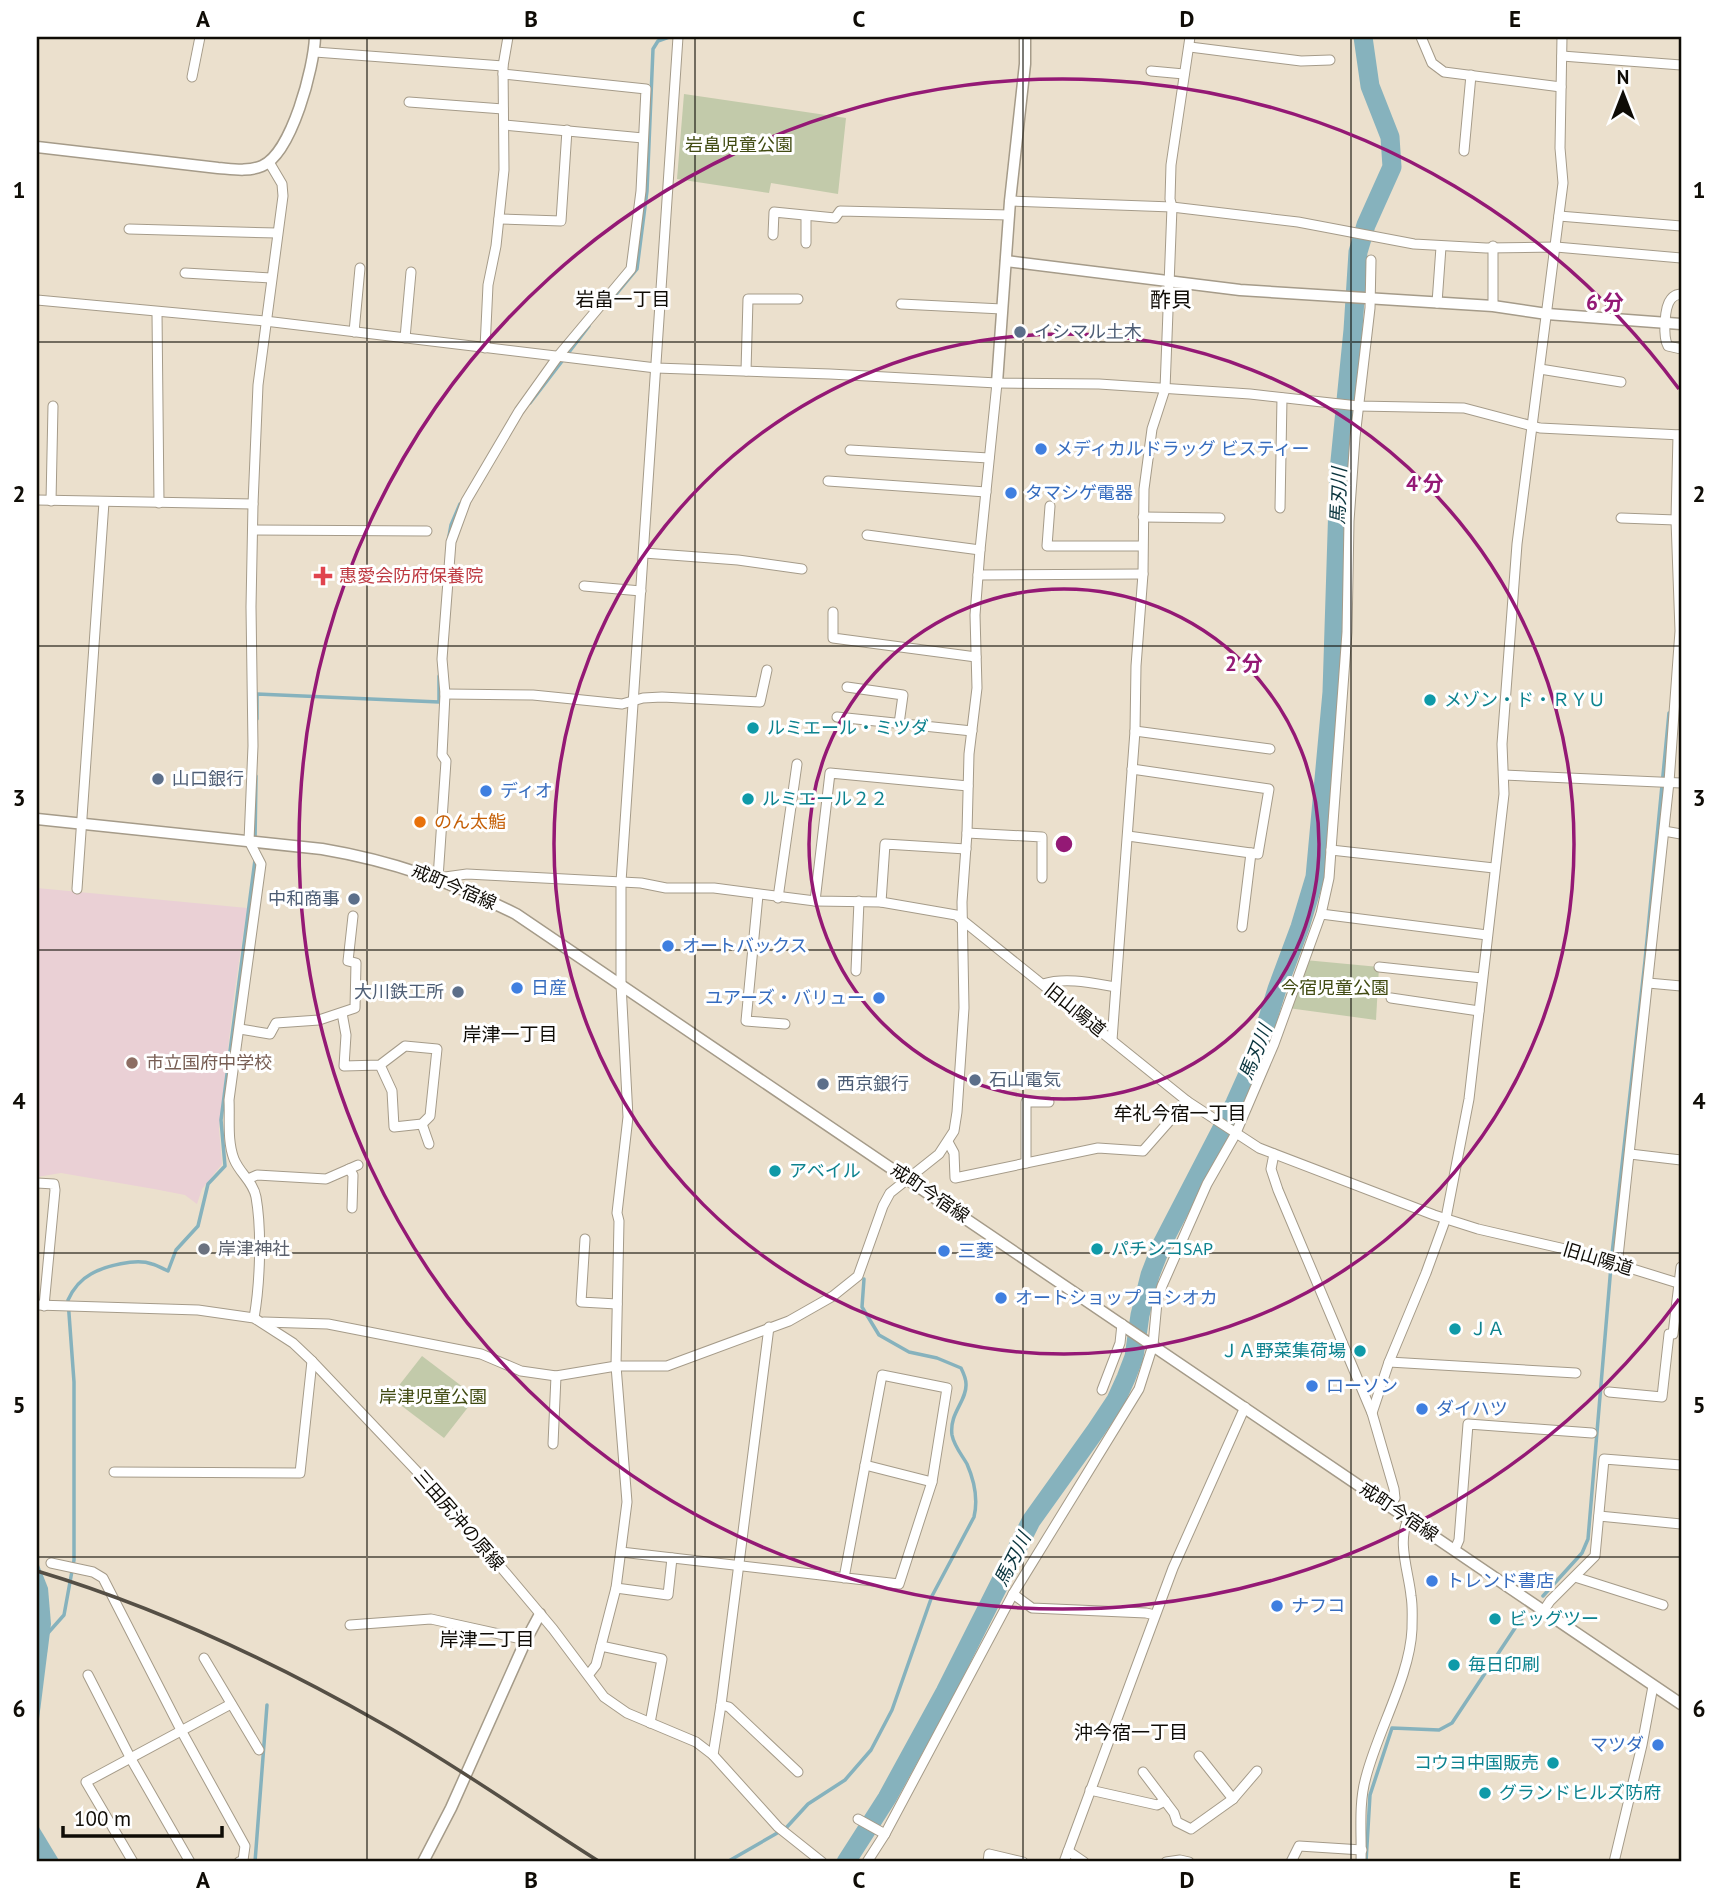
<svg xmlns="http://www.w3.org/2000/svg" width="1718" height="1899" font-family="'PT Sans','Noto Sans JP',sans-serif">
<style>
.education{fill:#ead0d5}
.green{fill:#c2caaa}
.water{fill:#86b2bd}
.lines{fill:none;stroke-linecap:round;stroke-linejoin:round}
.stream{stroke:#86b2bd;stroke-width:3.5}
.river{stroke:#86b2bd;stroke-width:19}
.minor-casing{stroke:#a59b89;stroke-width:11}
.tertiary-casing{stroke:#a59b89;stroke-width:13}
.minor{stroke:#fff;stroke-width:9}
.tertiary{stroke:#fff;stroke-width:10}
.rail{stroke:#554f45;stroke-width:3.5}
.grid{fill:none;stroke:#0f0c06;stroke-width:2;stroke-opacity:0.55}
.ring{fill:none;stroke:#941975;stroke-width:3.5}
.service-dot{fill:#5c6f8a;stroke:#fff;stroke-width:2.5}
.shop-dot{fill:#3f7fe0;stroke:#fff;stroke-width:2.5}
.health-dot{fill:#e0444e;stroke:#fff;stroke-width:2.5}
.culture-dot{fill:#0f9aa8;stroke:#fff;stroke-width:2.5}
.food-dot{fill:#e8710a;stroke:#fff;stroke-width:2.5}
.education-dot{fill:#8d6e63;stroke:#fff;stroke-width:2.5}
.worship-dot{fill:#6b7280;stroke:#fff;stroke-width:2.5}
.labels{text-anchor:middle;stroke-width:6;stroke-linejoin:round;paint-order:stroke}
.park-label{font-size:18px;fill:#414b12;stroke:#fff}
.service-label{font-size:18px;fill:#4e5e75;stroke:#fff;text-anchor:start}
.shop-label{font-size:18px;fill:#366cbe;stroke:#fff;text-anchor:start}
.health-label{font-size:18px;fill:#be3a42;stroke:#fff;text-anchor:start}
.culture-label{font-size:18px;fill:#0d838f;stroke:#fff;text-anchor:start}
.food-label{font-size:18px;fill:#c56008;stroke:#fff;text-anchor:start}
.street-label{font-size:18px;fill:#0f0c06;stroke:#fff}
.education-label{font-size:18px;fill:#785e54;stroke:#fff;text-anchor:start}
.worship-label{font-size:18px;fill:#5b616d;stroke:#fff;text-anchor:start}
.neighbourhood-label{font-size:19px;fill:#0f0c06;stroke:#fff}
.water-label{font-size:19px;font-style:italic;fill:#0a353e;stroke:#fff}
.quarter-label{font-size:21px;fill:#0f0c06;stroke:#fff}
.centre{fill:#941975;stroke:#fff;stroke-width:3.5}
.ring-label{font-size:21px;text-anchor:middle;font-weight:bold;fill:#941975;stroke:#fff;stroke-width:6;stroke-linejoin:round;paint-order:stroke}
.neatline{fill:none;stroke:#0f0c06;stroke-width:2.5}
.grid-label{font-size:23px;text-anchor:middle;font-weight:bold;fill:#0f0c06}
</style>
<rect width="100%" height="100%" fill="#ebe0cd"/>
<polygon class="education" points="37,888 247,908 234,996 219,1129 222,1164 202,1189 197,1204 185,1195 154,1189 61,1173 37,1177"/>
<g class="green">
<polygon points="684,94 846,118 838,194 771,183 769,193 677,179"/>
<polygon points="1305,960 1379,967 1376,1020 1288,1008"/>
<polygon points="422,1356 476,1397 444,1438 390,1397"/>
</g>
<g class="water">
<polygon points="37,1560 48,1588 51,1624 37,1735"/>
<polygon points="37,1824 60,1862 37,1862"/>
</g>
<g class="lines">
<g class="stream">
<polyline points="608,304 637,269 647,191 653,49 658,41 669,37"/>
<polyline points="530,403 589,326"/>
<polyline points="449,536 451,525 460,504"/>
<polyline points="257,719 257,694 439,702 439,676"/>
<polyline points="255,842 256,776"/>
<polyline points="1543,1596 1582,1553 1588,1539 1612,1254 1645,961 1669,713"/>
<path d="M48,1633L64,1615L74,1560V1382L68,1300C73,1289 80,1280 91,1274C105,1266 136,1258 152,1264C157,1265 163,1269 168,1271L176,1250L198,1226L208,1184L225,1166L221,1120L255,860"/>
<polyline points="255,1862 267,1705"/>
<path d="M727,1862L786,1828L808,1804L845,1780L871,1750L892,1710L932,1596L974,1517C978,1500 974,1480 967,1464C962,1455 954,1446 952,1435C949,1413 967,1401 966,1384C966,1379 963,1372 961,1368L937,1358L909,1352L879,1335L862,1307L864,1279"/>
<polyline points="1366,1862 1370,1795 1392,1728 1439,1730 1452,1723 1525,1613"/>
</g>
<polyline class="river" points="846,1862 887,1798 945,1692 1031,1521 1096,1430 1116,1400 1126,1378 1134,1357 1140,1315 1150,1275 1162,1244 1235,1103 1257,1054 1277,989 1300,927 1315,877 1332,692 1339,471 1353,330 1358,252 1366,225 1392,167 1390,137 1370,86 1363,37"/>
<defs>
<g id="minor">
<polyline points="1421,37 1432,63 1444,72 1561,87"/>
<polyline points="1190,47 1301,61 1330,60"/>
<polyline points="315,52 503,66"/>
<polyline points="1562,56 1681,65"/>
<polyline points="1151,71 1184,74"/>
<polyline points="503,74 646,89 641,191 631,269 559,355 519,411 466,501 451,542 442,659 445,694 442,755 446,761 438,878 467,874 641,883 666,888 714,888 815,901 881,902 956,915 1187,1101 1259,1148 1434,1215 1478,1229 1578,1252 1681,1284"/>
<polyline points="192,77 200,37"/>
<polyline points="409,102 503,109"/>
<polyline points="504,125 643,138"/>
<polyline points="1464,151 1471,75"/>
<polyline points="1010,201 1172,207 1298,222 1414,244 1486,248 1556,247 1681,258"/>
<polyline points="1559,216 1681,226"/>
<polyline points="499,219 561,221 567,130"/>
<polyline points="129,229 277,233"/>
<polyline points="773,235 774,212 835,218 840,211 1009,215"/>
<polyline points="806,243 806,216"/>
<polyline points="185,273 271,278"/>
<path d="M1681,294C1676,295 1674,295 1671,299C1664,307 1663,338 1668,346L1681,349"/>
<polyline points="37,300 265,321 656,368 830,374 997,383 1099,384 1250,394 1358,406 1464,408 1540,428 1681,435"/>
<polyline points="1437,303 1441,247"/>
<polyline points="901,304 1002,309"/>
<polyline points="1493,306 1493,246"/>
<polyline points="157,313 159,503"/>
<polyline points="354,332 360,268"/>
<polyline points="405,338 411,272"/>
<polyline points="485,348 488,285 496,246 504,170 503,66 508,37"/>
<polyline points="1540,369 1621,382"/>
<polyline points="746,371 748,299 798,299"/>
<polyline points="850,450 989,458"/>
<polyline points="828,481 986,492"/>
<polyline points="37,500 253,504"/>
<polyline points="51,501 53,406"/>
<polyline points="1050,506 1047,546 1142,546"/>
<polyline points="1280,508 1282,398"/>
<polyline points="1143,517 1220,518"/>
<polyline points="1621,518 1676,520"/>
<polyline points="253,530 427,531"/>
<polyline points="867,535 980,550"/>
<polyline points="644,553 738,560 802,569"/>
<polyline points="978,575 1143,574"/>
<polyline points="584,586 641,591"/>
<polyline points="833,612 833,638 976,657"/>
<polyline points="847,687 903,695 899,724"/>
<polyline points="445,694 533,695 622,704 643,698 662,697 760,702 767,670"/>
<polyline points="837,717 972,731"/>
<polyline points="1135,731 1270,749"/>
<polyline points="1504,775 1681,783"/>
<polyline points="1664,831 1681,834"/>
<polyline points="967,833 1042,837 1042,878"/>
<polyline points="1128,836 1258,854 1269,789 1132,769"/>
<polyline points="1331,850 1494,868"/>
<polyline points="77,889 104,502"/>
<polyline points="758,895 746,1021 785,1024"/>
<polyline points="778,898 797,764"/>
<polyline points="815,901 830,773 968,786"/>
<polyline points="881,902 885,844 966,849"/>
<polyline points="1321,914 1487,935"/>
<polyline points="1242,927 1251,853"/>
<polyline points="1379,967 1482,978"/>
<polyline points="856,971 859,901"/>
<polyline points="1648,983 1681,986"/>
<path d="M1043,984C1066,977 1092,983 1115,987"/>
<polyline points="1391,998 1479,1011"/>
<polyline points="342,1013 346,1035 344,1066 380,1065 405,1046 437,1049 430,1116 422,1124 394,1127 392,1091 380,1065"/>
<polyline points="240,1029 270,1034 276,1023 319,1020 355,1008 356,963 348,961 353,916"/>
<polyline points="1112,1040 1135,731 1136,666 1143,574 1144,489 1152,429 1165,389 1172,207 1170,199 1171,165 1190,37"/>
<polyline points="422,1124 429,1144"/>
<polyline points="948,1142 954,1153 955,1178 1098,1148 1143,1151 1187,1101"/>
<polyline points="1274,1154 1271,1169 1278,1190 1372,1413 1394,1489 1395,1498 1390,1505"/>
<polyline points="1630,1154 1681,1160"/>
<polyline points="1026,1163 1026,1102 1049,1102"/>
<polyline points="349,1169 353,1175 352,1208"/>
<polyline points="248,1179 257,1175 326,1179 358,1165"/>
<polyline points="37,1183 54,1184 55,1190 44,1306"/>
<polyline points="585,1239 581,1302 617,1304"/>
<polyline points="1617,1266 1669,782 1680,631 1676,520 1678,435"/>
<polyline points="37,1305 198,1310 254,1318 293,1343 312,1361 446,1502 553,1629 604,1697 627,1713 696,1742 713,1755 778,1827 822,1862"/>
<path d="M254,1318C260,1284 262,1231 256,1197C253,1181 240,1174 234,1159C227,1141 230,1119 229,1100L261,864L249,841L253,746L251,607L253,504L258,385L283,196L282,184L269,162"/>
<polyline points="264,1322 328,1324 481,1354 521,1371 556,1376 616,1366 667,1366 789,1321 833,1296 858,1276 883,1206 890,1193 939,1154 954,1131 957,1112 964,1008 962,902 967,833 969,754 977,688 975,615 980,550 997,383"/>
<polyline points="1389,1362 1576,1373"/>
<polyline points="1102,1390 1120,1343 1122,1324"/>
<polyline points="1609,1392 1662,1397 1669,1334 1673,1334 1681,1267"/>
<polyline points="1372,1413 1389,1362 1426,1273 1446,1218 1469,1099 1504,794 1502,744 1517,544 1563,183 1560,148 1562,37"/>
<polyline points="553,1444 556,1376"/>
<polyline points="865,1465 932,1482"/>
<polyline points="114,1472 300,1473 312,1361"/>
<polyline points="1599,1516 1681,1524"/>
<polyline points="1455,1549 1459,1540 1468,1424 1592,1433"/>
<polyline points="621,1552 899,1584 932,1482 947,1388 882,1375 844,1578"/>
<polyline points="51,1563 93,1572 103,1578 182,1732 245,1846 243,1860 239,1862"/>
<polyline points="1575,1577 1663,1605"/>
<polyline points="616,1588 668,1595 672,1558"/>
<polyline points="1013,1594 1032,1608 1146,1613 1155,1615"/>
<polyline points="1544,1610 1550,1601 1595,1556 1604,1459 1681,1465"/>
<polyline points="350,1625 431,1619 526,1640"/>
<polyline points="601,1646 662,1659 650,1723"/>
<polyline points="204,1658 259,1750"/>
<polyline points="589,1674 596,1665 616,1588 627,1502 616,1366 619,1221 617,1213 628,1117 621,984 621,882 678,37"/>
<polyline points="88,1675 131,1759 190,1862"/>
<polyline points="721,1705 729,1707 798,1772"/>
<polyline points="713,1755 721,1705 769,1327"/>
<polyline points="1199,1756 1233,1799"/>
<polyline points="1143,1772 1174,1813 1177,1822 1191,1829 1233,1799 1257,1771"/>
<polyline points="1090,1790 1157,1805 1165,1801"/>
<polyline points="858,1819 885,1834"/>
<polyline points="1068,1851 1084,1862"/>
<polyline points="133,1862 86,1782 231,1704"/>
<polyline points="867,1862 885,1834 1013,1594 1139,1389 1153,1345 1157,1302 1162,1286 1207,1184 1235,1135 1274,1044 1321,914 1329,878 1331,850 1347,632 1349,521 1355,437 1370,308 1371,260"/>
<polyline points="988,1862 989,1854 1023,1862"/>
<polyline points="1064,1862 1173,1568 1245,1407"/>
<polyline points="1166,1862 1180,1860 1189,1862"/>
<polyline points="1291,1862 1299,1846 1362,1850"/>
<path d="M1361,1862C1362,1834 1358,1805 1366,1777C1378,1730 1410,1676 1412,1629C1412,1618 1413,1607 1411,1596C1409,1573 1396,1540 1409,1518"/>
<polyline points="1614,1862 1642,1745 1653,1686"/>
</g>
<g id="tertiary">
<path d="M37,147L218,168C232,169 248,172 262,166C292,153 314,67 315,37"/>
<polyline points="1006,261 1240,290 1493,306 1547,314 1681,324"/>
<polyline points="997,383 1010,201 1025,64 1025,37"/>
<path d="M37,819L322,849C393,861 452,882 516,914L1681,1704"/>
<polyline points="423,1862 451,1808 526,1640 540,1614"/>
</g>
</defs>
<use href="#minor" class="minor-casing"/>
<use href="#tertiary" class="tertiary-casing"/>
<use href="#minor" class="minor"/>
<use href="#tertiary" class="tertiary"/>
<path class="rail" d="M37,1571C157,1607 272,1661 381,1723C456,1765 527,1816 600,1862"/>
</g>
<path class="grid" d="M367,37V1862M695,37V1862M1023,37V1862M1351,37V1862M37,342H1681M37,646H1681M37,950H1681M37,1253H1681M37,1557H1681"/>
<g class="ring">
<circle cx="1064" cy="844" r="255"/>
<circle cx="1064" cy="844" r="510"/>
<path d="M1679 1299A765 765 0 1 1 1679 389"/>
</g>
<g class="service-dot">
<circle cx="1020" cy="332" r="7"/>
<circle cx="158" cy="779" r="7"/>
<circle cx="354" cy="899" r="7"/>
<circle cx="458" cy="992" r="7"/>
<circle cx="975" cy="1080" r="7"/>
<circle cx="823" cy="1084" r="7"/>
</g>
<g class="shop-dot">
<circle cx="1041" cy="449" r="7"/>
<circle cx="1011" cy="493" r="7"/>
<circle cx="486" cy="791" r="7"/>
<circle cx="668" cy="946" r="7"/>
<circle cx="517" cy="988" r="7"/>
<circle cx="879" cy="998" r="7"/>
<circle cx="944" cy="1251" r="7"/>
<circle cx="1001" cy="1298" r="7"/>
<circle cx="1312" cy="1386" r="7"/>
<circle cx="1422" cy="1409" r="7"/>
<circle cx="1432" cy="1581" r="7"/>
<circle cx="1277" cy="1606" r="7"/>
<circle cx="1658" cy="1745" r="7"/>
</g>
<path class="health-dot" d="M319.5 565.5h7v7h7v7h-7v7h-7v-7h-7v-7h7z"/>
<g class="culture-dot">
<circle cx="1430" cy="700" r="7"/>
<circle cx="753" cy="728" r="7"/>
<circle cx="748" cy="799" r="7"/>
<circle cx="775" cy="1171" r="7"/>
<circle cx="1097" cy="1249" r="7"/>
<circle cx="1455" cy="1329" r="7"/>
<circle cx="1360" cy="1351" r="7"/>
<circle cx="1495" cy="1619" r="7"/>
<circle cx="1454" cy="1665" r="7"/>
<circle cx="1553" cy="1763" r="7"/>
<circle cx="1485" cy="1793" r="7"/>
</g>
<circle class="food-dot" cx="420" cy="822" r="7"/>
<circle class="education-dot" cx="132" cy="1063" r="7"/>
<circle class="worship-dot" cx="204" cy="1249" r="7"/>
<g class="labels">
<g class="park-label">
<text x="739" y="151">岩畠児童公園</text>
<text x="1335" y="994">今宿児童公園</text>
<text x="433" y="1403">岸津児童公園</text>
</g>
<g class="service-label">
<text x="1034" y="338">イシマル土木</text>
<text x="172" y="785">山口銀行</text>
<text x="340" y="905" text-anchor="end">中和商事</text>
<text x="444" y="998" text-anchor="end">大川鉄工所</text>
<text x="989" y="1086">石山電気</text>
<text x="837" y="1090">西京銀行</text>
</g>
<g class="shop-label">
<text x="1055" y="455">メディカルドラッグ ビスティー</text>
<text x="1025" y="499">タマシゲ電器</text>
<text x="500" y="797">ディオ</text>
<text x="682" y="952">オートバックス</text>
<text x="531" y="994">日産</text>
<text x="865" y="1004" text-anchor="end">ユアーズ・バリュー</text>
<text x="958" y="1257">三菱</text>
<text x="1015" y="1304">オートショップ ヨシオカ</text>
<text x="1326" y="1392">ローソン</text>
<text x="1436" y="1415">ダイハツ</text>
<text x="1446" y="1587">トレンド書店</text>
<text x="1291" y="1612">ナフコ</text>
<text x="1644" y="1751" text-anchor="end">マツダ</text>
</g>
<g class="health-label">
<text x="339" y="582">惠愛会防府保養院</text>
</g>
<g class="culture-label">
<text x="1444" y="706">メゾン・ド・ＲＹＵ</text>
<text x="767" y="734">ルミエール・ミツダ</text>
<text x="762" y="805">ルミエール２２</text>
<text x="789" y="1177">アベイル</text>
<text x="1111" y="1255">パチンコSAP</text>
<text x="1469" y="1335">ＪＡ</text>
<text x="1346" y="1357" text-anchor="end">ＪＡ野菜集荷場</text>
<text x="1509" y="1625">ビッグツー</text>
<text x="1468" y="1671">毎日印刷</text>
<text x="1539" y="1769" text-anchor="end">コウヨ中国販売</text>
<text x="1499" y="1799">グランドヒルズ防府</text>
</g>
<g class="food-label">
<text x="434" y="828">のん太鮨</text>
</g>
<g class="street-label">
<text transform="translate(454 887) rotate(23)" y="6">戒町今宿線</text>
<text transform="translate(1075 1010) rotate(39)" y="6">旧山陽道</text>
<text transform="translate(930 1193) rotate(34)" y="6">戒町今宿線</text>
<text transform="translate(1598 1259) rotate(17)" y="6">旧山陽道</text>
<text transform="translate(1399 1512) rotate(34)" y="6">戒町今宿線</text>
<text transform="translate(459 1520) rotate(49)" y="6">三田尻沖の原線</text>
</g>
<g class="education-label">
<text x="146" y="1069">市立国府中学校</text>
</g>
<g class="worship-label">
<text x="218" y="1255">岸津神社</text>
</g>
<g class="neighbourhood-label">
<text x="623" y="306">岩畠一丁目</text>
<text x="510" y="1041">岸津一丁目</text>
<text x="1180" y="1120">牟礼今宿一丁目</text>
<text x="487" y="1646">岸津二丁目</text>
<text x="1131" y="1739">沖今宿一丁目</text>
</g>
<g class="water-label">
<text transform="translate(1338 496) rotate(-88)" y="7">馬刃川</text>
<text transform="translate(1255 1052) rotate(-68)" y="7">馬刃川</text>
<text transform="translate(1012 1559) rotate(-63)" y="7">馬刃川</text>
</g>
<g class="quarter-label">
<text x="1171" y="307">酢貝</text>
</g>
</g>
<circle cx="1064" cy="844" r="10" class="centre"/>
<g class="ring-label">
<text x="1605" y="310">6 分</text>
<text x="1425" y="491">4 分</text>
<text x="1244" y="671">2 分</text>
</g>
<rect width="1718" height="1899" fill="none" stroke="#ffffff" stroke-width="77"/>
<g transform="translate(1623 94)" stroke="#ffffff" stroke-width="5" paint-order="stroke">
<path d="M0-5L12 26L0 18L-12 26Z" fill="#0f0c06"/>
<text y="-10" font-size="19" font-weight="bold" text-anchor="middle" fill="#0f0c06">N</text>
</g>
<path d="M63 1826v10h159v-10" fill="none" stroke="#0f0c06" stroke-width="3.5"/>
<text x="74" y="1826" font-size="21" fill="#0f0c06" stroke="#ffffff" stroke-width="5" paint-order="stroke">100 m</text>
<rect x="38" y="38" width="1642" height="1822" class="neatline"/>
<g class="grid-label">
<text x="203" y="27">A</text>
<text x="531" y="27">B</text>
<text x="859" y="27">C</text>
<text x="1187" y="27">D</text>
<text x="1515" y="27">E</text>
<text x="19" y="198">1</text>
<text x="1699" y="198">1</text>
<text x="19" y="502">2</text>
<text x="1699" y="502">2</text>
<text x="19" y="806">3</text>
<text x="1699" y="806">3</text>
<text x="19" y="1109">4</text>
<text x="1699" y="1109">4</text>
<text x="19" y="1413">5</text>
<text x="1699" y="1413">5</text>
<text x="19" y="1717">6</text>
<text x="1699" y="1717">6</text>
<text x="203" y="1888">A</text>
<text x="531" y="1888">B</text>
<text x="859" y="1888">C</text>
<text x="1187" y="1888">D</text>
<text x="1515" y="1888">E</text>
</g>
</svg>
